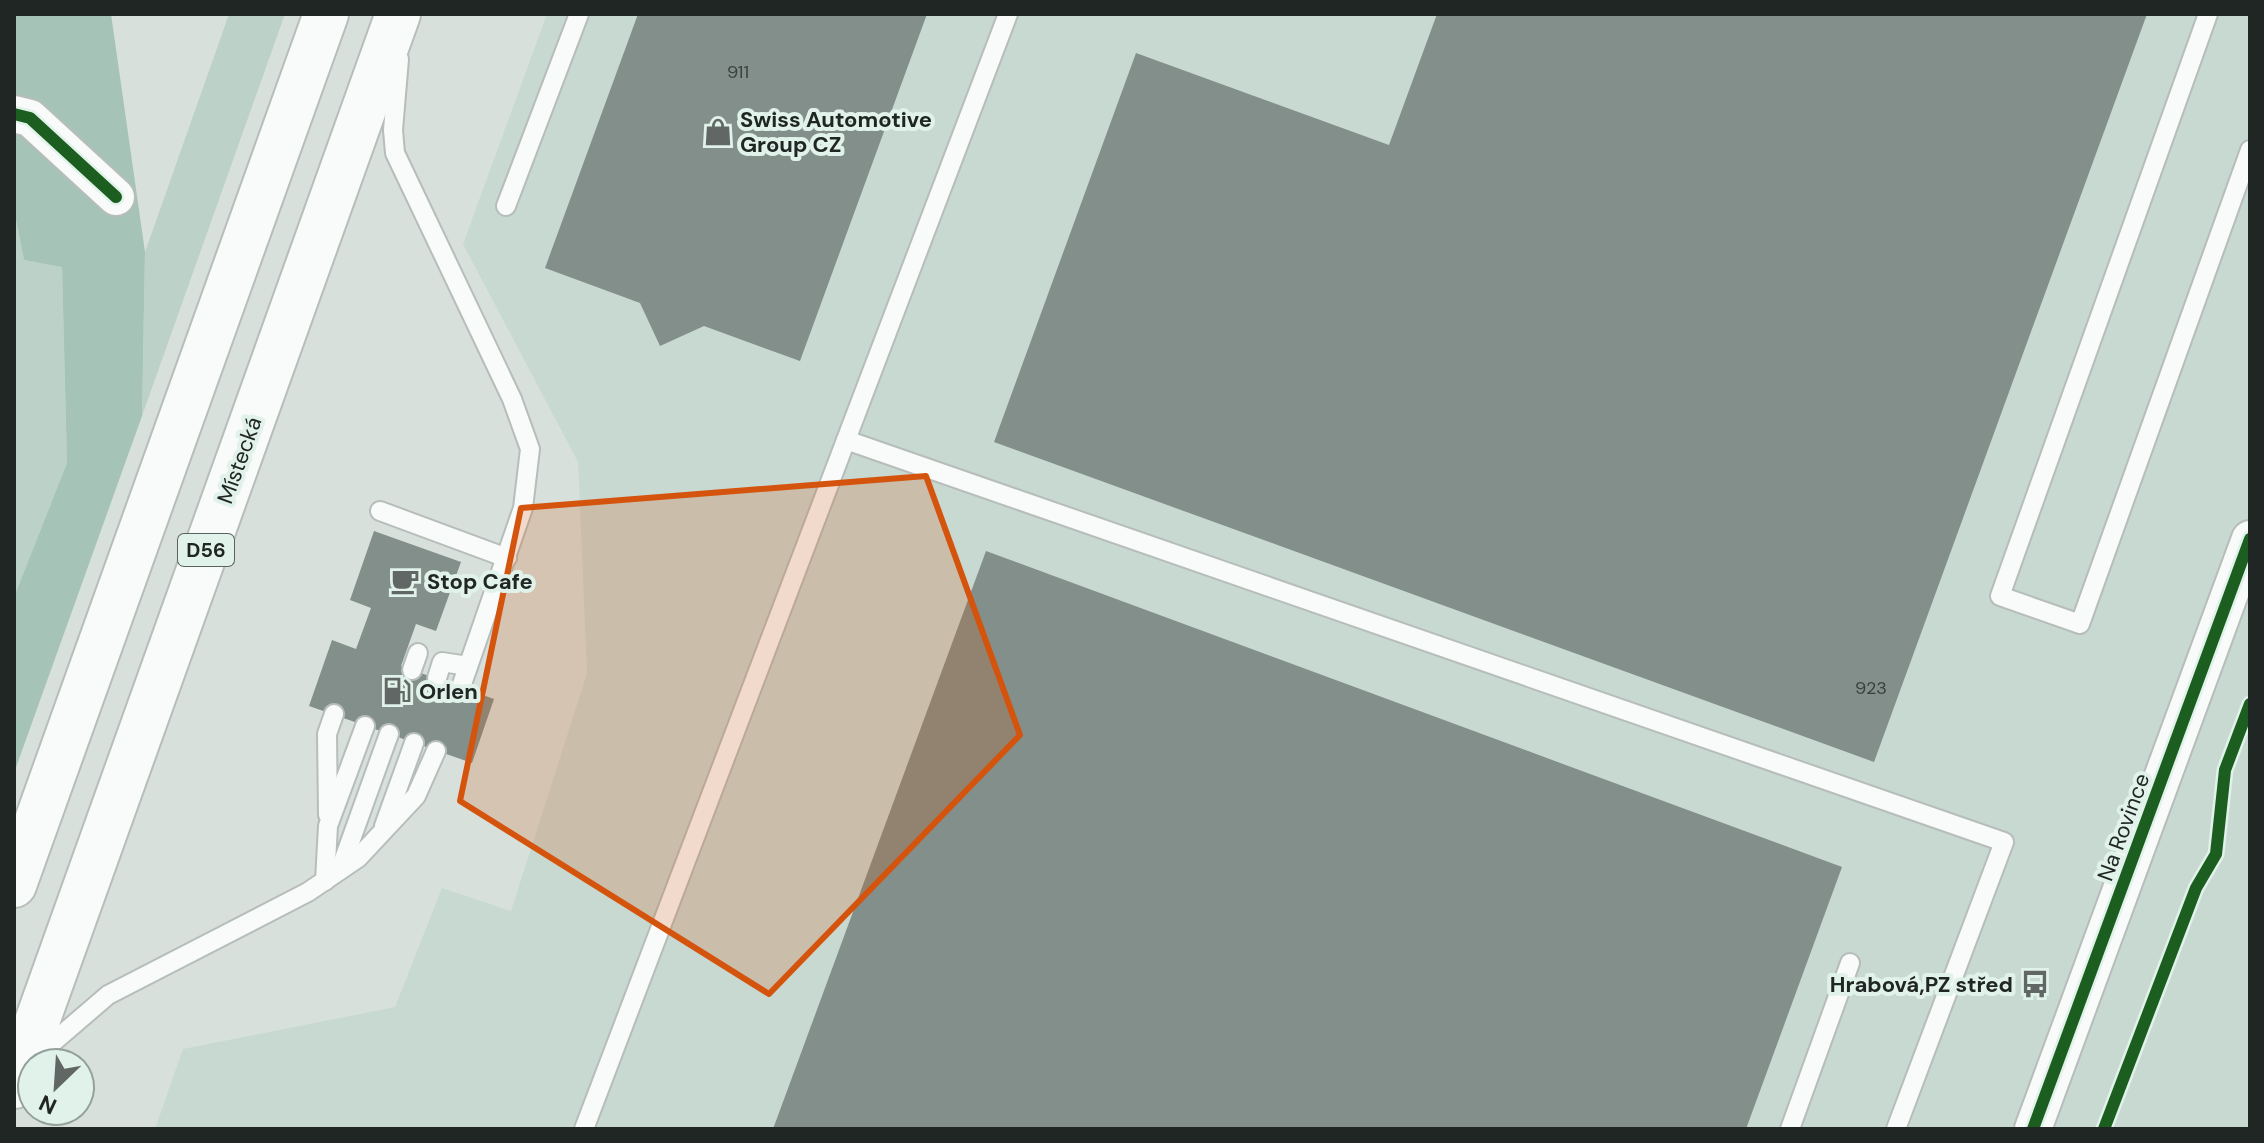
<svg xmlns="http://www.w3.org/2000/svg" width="2264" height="1143" font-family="'DM Sans',sans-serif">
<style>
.built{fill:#c8d9d1}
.green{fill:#bcd2c8}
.forest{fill:#a6c3b7}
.building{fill:#838f8a}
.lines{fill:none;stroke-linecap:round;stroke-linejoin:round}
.service-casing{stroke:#b6bdba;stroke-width:22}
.minor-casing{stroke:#b6bdba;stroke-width:40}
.motorway-casing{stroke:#b6bdba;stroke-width:48}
.service{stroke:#f9fafa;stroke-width:18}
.minor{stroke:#f9fafa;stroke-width:36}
.motorway{stroke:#f9fafa;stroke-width:44}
.cycleway-casing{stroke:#e1f2ea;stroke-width:17}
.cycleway{stroke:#1b5e20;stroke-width:12}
.marked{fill:#d4540e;fill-opacity:0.2;stroke:#d4540e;stroke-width:6;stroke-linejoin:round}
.labels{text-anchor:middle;stroke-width:8;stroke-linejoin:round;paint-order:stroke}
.number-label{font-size:18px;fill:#39403e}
.shield{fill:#e1f2ea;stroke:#5a635f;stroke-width:2}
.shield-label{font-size:20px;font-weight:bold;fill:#202624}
.poi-label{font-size:22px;font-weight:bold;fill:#202624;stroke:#e1f2ea;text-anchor:start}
.street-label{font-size:22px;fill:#202624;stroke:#e1f2ea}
</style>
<rect width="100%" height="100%" fill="#d8e0dc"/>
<polygon class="built" points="547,14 2250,14 2250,1129 155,1129 183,1049 395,1007 442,888 511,911 587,673 578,462 463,244"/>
<g class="green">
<polygon points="229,14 285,14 142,416 145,252"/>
<polygon points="14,210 24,260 62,266 67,463 14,597"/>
</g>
<polygon class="forest" points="14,14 111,14 145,252 142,416 14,773 14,597 67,463 62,267 24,260 14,210"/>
<g class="building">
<polygon points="638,14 927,14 800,361 704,326 660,346 640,303 545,268"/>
<polygon points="1437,14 2147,14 1874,762 994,442 1136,53 1389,145"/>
<polygon points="374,531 461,562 436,631 416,624 401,666 494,699 472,763 309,706 332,640 356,649 371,608 350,600"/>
<polygon points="986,551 1842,867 1746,1129 773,1129"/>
</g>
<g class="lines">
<defs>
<g id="service">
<polyline points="2208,14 2000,596 2080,624 2250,150"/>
<polyline points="399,59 393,130 395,153 512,399 530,449 523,508 461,687"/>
<polyline points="506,206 579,14"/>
<polyline points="846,440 2004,842 1896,1129"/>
<polyline points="380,511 507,558"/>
<polyline points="412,670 418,653"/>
<polyline points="437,678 442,662 468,666"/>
<polyline points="328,815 327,734 334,714"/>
<polyline points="384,826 414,743"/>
<polyline points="340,870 389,734"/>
<polyline points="325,881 328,826 365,726"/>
<polyline points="37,1056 108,995 308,892 358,858 416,796 436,751"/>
<polyline points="584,1129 1008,14"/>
<polyline points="1790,1129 1850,963"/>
</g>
<g id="minor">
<polyline points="14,114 30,118 116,197"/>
<polyline points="2033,1129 2250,539"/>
</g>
<g id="motorway">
<polyline points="14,885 326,14"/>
<polyline points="14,1086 398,14"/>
</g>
</defs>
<use href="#service" class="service-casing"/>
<use href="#minor" class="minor-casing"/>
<use href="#motorway" class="motorway-casing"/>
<use href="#service" class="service"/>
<use href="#minor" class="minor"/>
<use href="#motorway" class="motorway"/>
<defs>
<g id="cycleway">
<polyline points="14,114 30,118 116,197"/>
<polyline points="2033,1129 2250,539"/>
<polyline points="2104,1129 2196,888 2216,854 2225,770 2250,704"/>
</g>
</defs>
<use href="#cycleway" class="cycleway-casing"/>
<use href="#cycleway" class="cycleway"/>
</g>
<path class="marked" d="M926,476L1020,735L769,994L460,801L521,508Z"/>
<defs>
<symbol id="shop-bare" viewBox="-9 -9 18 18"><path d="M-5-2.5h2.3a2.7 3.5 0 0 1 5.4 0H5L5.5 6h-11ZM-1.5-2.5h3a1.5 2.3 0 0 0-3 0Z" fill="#606764" stroke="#e1f2ea" stroke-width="2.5" paint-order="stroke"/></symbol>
<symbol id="cafe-bare" viewBox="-9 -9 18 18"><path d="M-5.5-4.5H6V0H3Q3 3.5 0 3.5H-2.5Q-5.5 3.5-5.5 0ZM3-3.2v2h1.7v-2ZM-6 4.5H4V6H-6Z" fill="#606764" stroke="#e1f2ea" stroke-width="2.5" paint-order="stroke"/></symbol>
<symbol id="fuel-bare" viewBox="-9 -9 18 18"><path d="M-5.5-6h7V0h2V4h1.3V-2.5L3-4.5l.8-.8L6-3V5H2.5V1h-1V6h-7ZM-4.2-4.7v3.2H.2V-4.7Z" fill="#606764" stroke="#e1f2ea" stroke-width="2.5" paint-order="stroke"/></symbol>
<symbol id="bus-bare" viewBox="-9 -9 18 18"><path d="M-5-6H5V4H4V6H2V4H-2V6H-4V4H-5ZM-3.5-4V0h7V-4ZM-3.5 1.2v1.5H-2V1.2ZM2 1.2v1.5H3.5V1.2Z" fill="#606764" stroke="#e1f2ea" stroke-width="2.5" paint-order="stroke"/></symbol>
</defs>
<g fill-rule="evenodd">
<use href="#shop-bare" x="698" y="112" width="40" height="40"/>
<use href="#cafe-bare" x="385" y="561" width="40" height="40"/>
<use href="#fuel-bare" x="377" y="671" width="40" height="40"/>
<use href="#bus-bare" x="2015" y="964" width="40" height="40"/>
</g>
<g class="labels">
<g class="number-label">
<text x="738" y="78">911</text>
<text x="1871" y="694">923</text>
</g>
<rect class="shield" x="178" y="534" width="56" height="32" rx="6"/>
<g class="shield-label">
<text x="206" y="557">D56</text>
</g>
<g class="poi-label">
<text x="740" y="127">Swiss Automotive<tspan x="740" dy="25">Group CZ</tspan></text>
<text x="427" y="589">Stop Cafe</text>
<text x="419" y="699">Orlen</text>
<text x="2013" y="992" text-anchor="end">Hrabová,PZ střed</text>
</g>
<g class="street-label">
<text transform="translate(239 460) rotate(-70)" y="8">Místecká</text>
<text transform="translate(2123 827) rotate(-70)" y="8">Na Rovince</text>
</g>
</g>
<rect width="2264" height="1143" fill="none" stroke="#202624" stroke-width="32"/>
<g transform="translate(56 1087) rotate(205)"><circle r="38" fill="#e1f2ea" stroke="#94a09b" stroke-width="2"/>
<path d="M0-6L14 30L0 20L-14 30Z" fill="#606764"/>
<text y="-12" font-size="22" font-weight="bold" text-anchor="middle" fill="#202624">N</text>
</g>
</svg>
